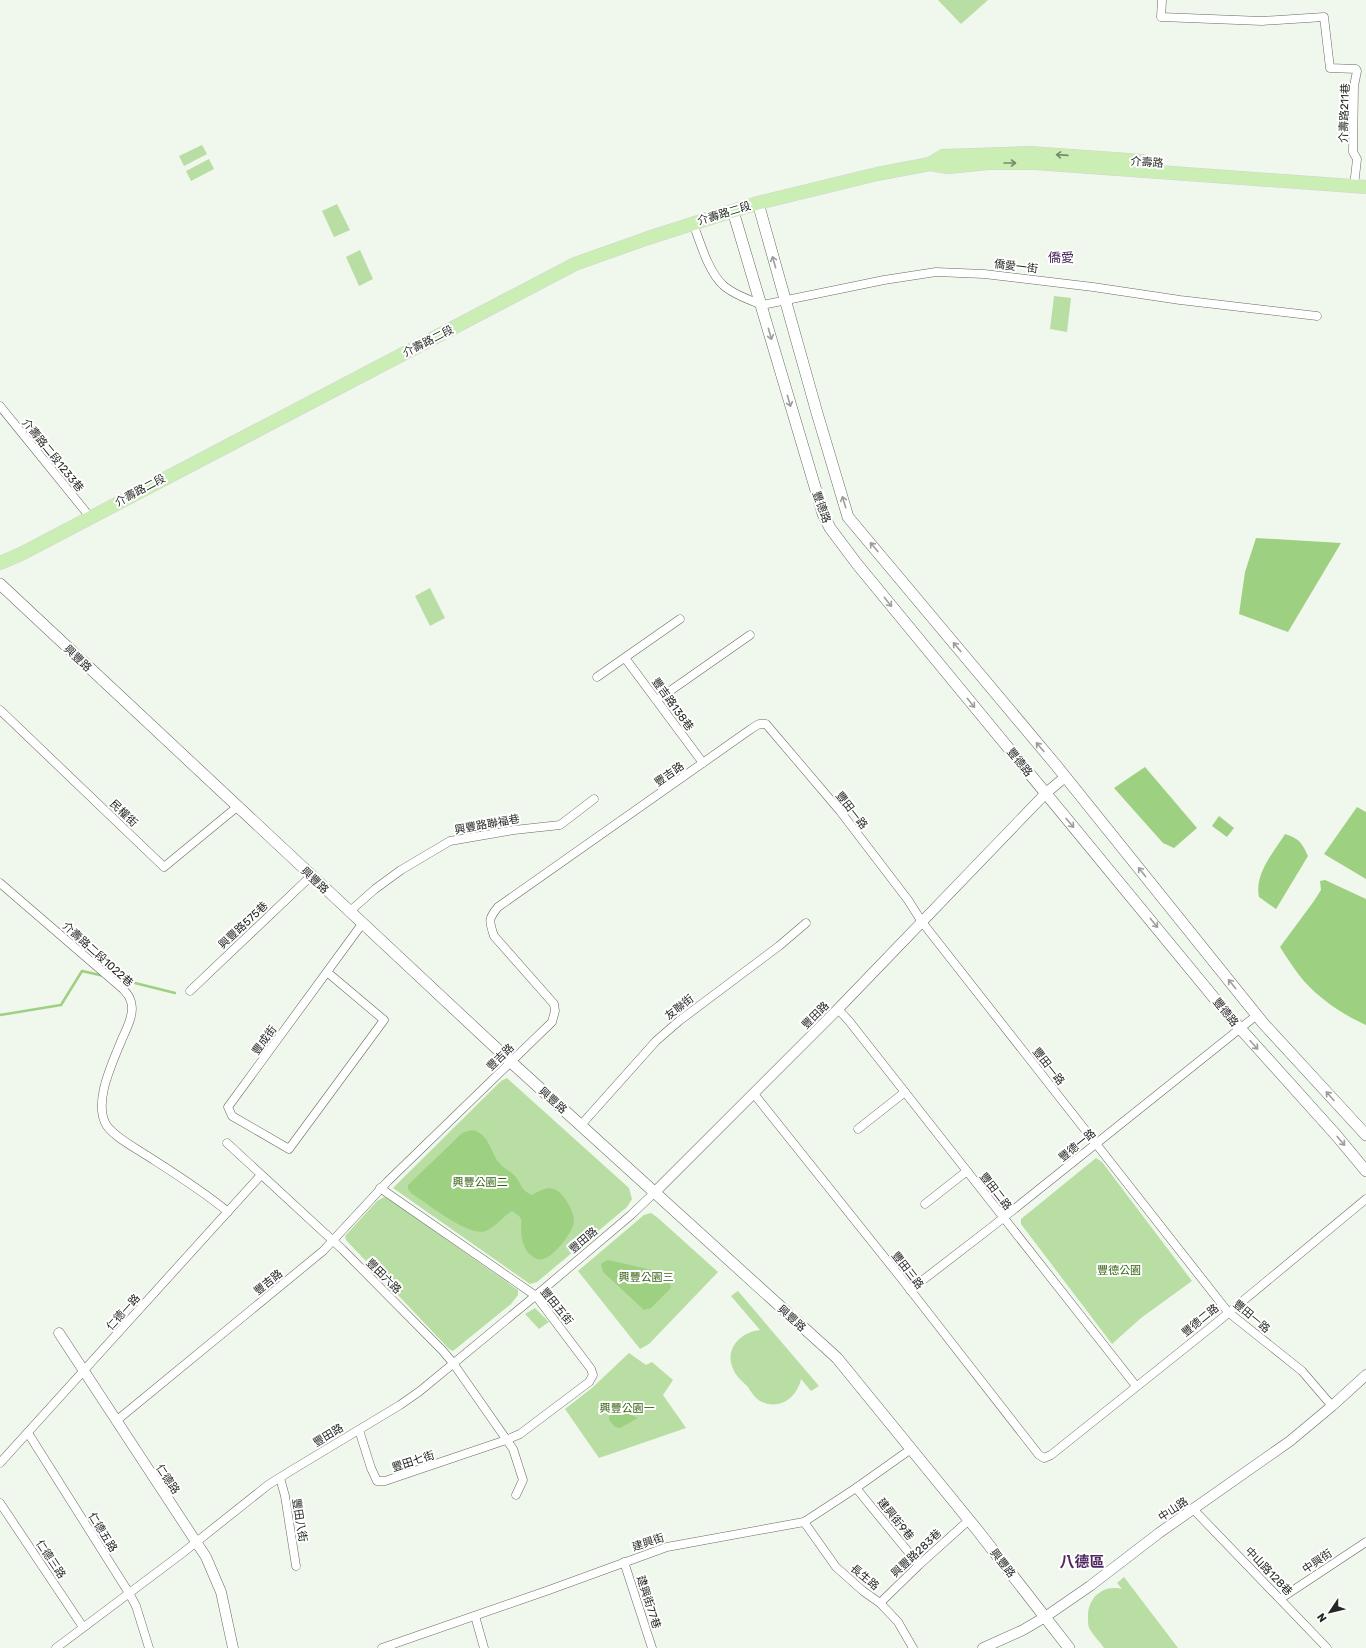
<svg xmlns="http://www.w3.org/2000/svg" width="1366" height="1648" font-family="Rubik,'Noto Sans TC',sans-serif">
<style>
.green{fill:#b9dea4}
.water{fill:#9ed081}
.lines{fill:none;stroke-linecap:round;stroke-linejoin:round}
.stream{stroke:#9ed081;stroke-width:2.5}
.minor-casing{stroke:#656b61;stroke-width:9}
.tertiary-casing{stroke:#656b61;stroke-width:11}
.secondary-casing{stroke:#656b61;stroke-width:12}
.primary-casing{stroke:#d3d4d3;stroke-width:14}
.minor{stroke:#fff;stroke-width:8}
.tertiary{stroke:#fff;stroke-width:10}
.secondary{stroke:#fff;stroke-width:11}
.primary{stroke:#caeeb4;stroke-width:13}
.oneway{stroke:#788b6c}
.oneway2{stroke:#9d9e9c}
.labels{text-anchor:middle;stroke-width:4;stroke-linejoin:round;paint-order:stroke}
.street-label{font-size:11px;fill:#252824;stroke:#fff}
.park-label{font-size:11px;fill:#366212;stroke:#fff}
.quarter-label{font-size:13px;fill:#4e285f;stroke:#fff}
.district-label{font-size:15px;font-weight:bold;fill:#4e285f;stroke:#fff}
</style>
<rect width="100%" height="100%" fill="#f0f7ec"/>
<g class="green">
<polygon points="938,0 988,0 961,24"/>
<polygon points="202,145 207,154 184,166 179,156"/>
<polygon points="209,159 214,169 191,181 186,171"/>
<polygon points="337,204 350,230 334,237 322,211"/>
<polygon points="360,250 373,279 359,286 346,257"/>
<polygon points="1054,296 1071,298 1067,332 1050,329"/>
<polygon points="430,588 445,618 430,626 415,596"/>
<polygon points="507,1078 629,1188 632,1199 627,1207 537,1282 530,1284 393,1188 501,1081"/>
<polygon points="1096,1158 1102,1162 1192,1281 1141,1318 1112,1344 1021,1224 1021,1219"/>
<polygon points="384,1197 389,1199 518,1290 518,1295 511,1304 453,1351 449,1349 346,1240 345,1236 377,1201"/>
<polygon points="651,1213 658,1218 718,1272 649,1344 640,1349 578,1271 644,1215"/>
<path d="M738,1291L819,1386L811,1391L801,1379C797,1398 779,1411 760,1401C755,1398 751,1392 748,1387C743,1382 737,1377 734,1371C723,1350 740,1332 760,1330L731,1296Z"/>
<polygon points="535,1308 549,1322 539,1329 525,1314"/>
<polygon points="629,1353 646,1365 652,1362 673,1380 663,1395 686,1428 599,1458 565,1409 592,1388"/>
<path d="M1124,1577L1178,1648H1104C1100,1642 1093,1635 1089,1628C1088,1625 1088,1621 1088,1618C1087,1599 1102,1584 1122,1589L1117,1583Z"/>
</g>
<g class="water">
<polygon points="1256,538 1341,543 1288,632 1239,614 1245,572"/>
<polygon points="1145,767 1197,828 1174,848 1163,843 1114,788"/>
<polygon points="1357,807 1366,812 1366,879 1324,854"/>
<polygon points="1219,816 1234,828 1227,837 1212,826"/>
<path d="M1285,834C1300,839 1302,843 1308,856L1276,909L1259,897C1254,874 1274,852 1285,834Z"/>
<path d="M1325,880L1366,899V1025C1343,1015 1315,996 1299,975C1292,966 1286,956 1280,947L1314,901L1321,890L1320,881Z"/>
<path d="M472,1130C490,1133 490,1154 501,1165C505,1169 510,1171 514,1175C522,1183 520,1190 532,1195C550,1184 558,1186 569,1205C572,1211 574,1216 574,1222C573,1232 554,1257 543,1259C539,1260 535,1259 532,1256C524,1251 521,1238 521,1229C521,1226 522,1222 521,1219C520,1216 515,1213 512,1211C504,1216 497,1225 488,1230C471,1240 429,1204 412,1194L408,1189V1185L455,1140L462,1133Z"/>
<polygon points="608,1260 661,1272 669,1279 671,1288 651,1308 644,1310 603,1272 601,1265 602,1263"/>
<polygon points="627,1413 638,1418 620,1428 615,1427 609,1420 609,1416 612,1414"/>
</g>
<g class="lines">
<g class="stream">
<polyline points="115,978 175,993"/>
<polyline points="0,1015 61,1005 82,971 104,976"/>
</g>
<defs>
<g id="minor">
<polyline points="1162,0 1161,17 1262,21 1324,17 1330,68 1356,69 1357,71 1354,86 1353,152 1357,159 1354,186"/>
<path d="M693,223C700,242 708,271 723,285C732,294 750,300 762,305L884,280L936,272L984,274L1093,287L1180,300L1317,316"/>
<polyline points="0,406 90,517"/>
<polyline points="625,658 703,763"/>
<polyline points="597,677 680,619"/>
<polyline points="657,700 750,635"/>
<polyline points="0,710 164,867 237,807"/>
<path d="M0,883L123,989C125,992 129,995 130,999C136,1011 127,1028 122,1039C113,1062 92,1103 107,1126C116,1138 134,1147 146,1155C174,1173 203,1191 228,1212"/>
<polyline points="349,912 375,889 401,870 450,841 514,830 560,825 594,799"/>
<polyline points="327,972 384,1020 289,1149 232,1116 228,1107 362,924"/>
<polyline points="190,991 311,876"/>
<polyline points="838,1009 849,1021 1136,1386"/>
<polyline points="754,1094 901,1278 1039,1455 1044,1458 1051,1455 1215,1324 1366,1199"/>
<polyline points="581,1125 656,1041 679,1021 779,946 806,923"/>
<polyline points="858,1129 905,1092"/>
<polyline points="227,1143 343,1250 442,1350 453,1363 513,1449 523,1480 516,1495"/>
<polyline points="925,1204 967,1171"/>
<polyline points="910,1290 993,1226 1257,1015"/>
<path d="M116,1421L323,1251L388,1181L552,1022L555,1011L554,1004L494,936C489,921 488,919 498,907L751,729L759,724H766L840,811L908,900L922,922L1228,1312L1302,1371L1332,1406"/>
<polyline points="359,1430 371,1468 377,1481 385,1481 506,1440 520,1434 589,1382 593,1375 591,1369 536,1296 380,1188"/>
<polyline points="28,1433 129,1593 136,1606 149,1648"/>
<polyline points="0,1463 261,1175"/>
<polyline points="280,1478 285,1496 296,1566"/>
<polyline points="856,1488 919,1565"/>
<polyline points="0,1503 83,1627"/>
<polyline points="1194,1510 1327,1648"/>
<polyline points="804,1522 836,1567 863,1591 880,1603 898,1622 913,1648"/>
<polyline points="624,1562 652,1648"/>
<polyline points="1280,1599 1366,1542"/>
<polyline points="880,1603 919,1565 969,1520"/>
<polyline points="475,1616 484,1648"/>
<polyline points="56,1648 180,1555 268,1485 292,1470 400,1405 420,1391 546,1287 631,1215 655,1192"/>
<polyline points="382,1648 549,1590 667,1547 804,1522 856,1488 911,1449"/>
</g>
<g id="tertiary">
<polyline points="655,1192 838,1009 1046,793 1065,777"/>
<polyline points="59,1333 206,1557 221,1592 233,1648"/>
<polyline points="983,1648 1023,1630 1045,1617 1090,1586 1159,1533 1290,1441 1332,1406 1366,1375"/>
</g>
<g id="secondary">
<polyline points="758,203 817,413 848,517 1055,764 1263,1023 1366,1135"/>
<polyline points="733,211 823,514 830,528 857,564 1229,1016 1336,1135 1366,1171"/>
<polyline points="0,584 511,1062 837,1358 978,1531 1069,1648"/>
</g>
<g id="primary">
<polyline points="930,164 943,156 1030,153 1142,161"/>
<polyline points="0,563 21,554 575,264 648,238 758,203 877,174 930,164 948,167 989,163 1035,163 1366,187"/>
</g>
</defs>
<use href="#minor" class="minor-casing"/>
<use href="#tertiary" class="tertiary-casing"/>
<use href="#secondary" class="secondary-casing"/>
<use href="#primary" class="primary-casing"/>
<use href="#minor" class="minor"/>
<use href="#tertiary" class="tertiary"/>
<use href="#secondary" class="secondary"/>
<use href="#primary" class="primary"/>
</g>
<defs><path id="oneway-shaft" d="M-6 0H5M1.5-3L5.5 0L1.5 3" fill="none" stroke-width="1.6" stroke-linecap="round" stroke-linejoin="round"/></defs>
<g class="oneway">
<use href="#oneway-shaft" transform="translate(1062 155) rotate(-176)"/>
<use href="#oneway-shaft" transform="translate(1010 163)"/>
</g>
<g class="oneway2">
<use href="#oneway-shaft" transform="translate(774 262) rotate(-106)"/>
<use href="#oneway-shaft" transform="translate(770 334) rotate(74)"/>
<use href="#oneway-shaft" transform="translate(789 401) rotate(74)"/>
<use href="#oneway-shaft" transform="translate(844 502) rotate(-107)"/>
<use href="#oneway-shaft" transform="translate(874 547) rotate(-131)"/>
<use href="#oneway-shaft" transform="translate(888 602) rotate(51)"/>
<use href="#oneway-shaft" transform="translate(957 647) rotate(-130)"/>
<use href="#oneway-shaft" transform="translate(971 703) rotate(51)"/>
<use href="#oneway-shaft" transform="translate(1040 747) rotate(-130)"/>
<use href="#oneway-shaft" transform="translate(1070 823) rotate(50)"/>
<use href="#oneway-shaft" transform="translate(1142 872) rotate(-129)"/>
<use href="#oneway-shaft" transform="translate(1154 923) rotate(51)"/>
<use href="#oneway-shaft" transform="translate(1232 984) rotate(-129)"/>
<use href="#oneway-shaft" transform="translate(1254 1045) rotate(48)"/>
<use href="#oneway-shaft" transform="translate(1330 1096) rotate(-132)"/>
<use href="#oneway-shaft" transform="translate(1341 1141) rotate(50)"/>
</g>
<g class="labels">
<g class="street-label">
<text transform="translate(1344 113) rotate(-88)" y="4">介壽路211巷</text>
<text transform="translate(1147 162) rotate(4)" y="4">介壽路</text>
<text transform="translate(724 213) rotate(-17)" y="4">介壽路二段</text>
<text transform="translate(1016 266) rotate(7)" y="4">僑愛一街</text>
<text transform="translate(428 341) rotate(-27)" y="4">介壽路二段</text>
<text transform="translate(53 455) rotate(51)" y="4">介壽路二段1233巷</text>
<text transform="translate(140 490) rotate(-28)" y="4">介壽路二段</text>
<text transform="translate(822 507) rotate(70)" y="4">豐德路</text>
<text transform="translate(78 658) rotate(43)" y="4">興豐路</text>
<text transform="translate(673 704) rotate(54)" y="4">豐吉路138巷</text>
<text transform="translate(1020 762) rotate(51)" y="4">豐德路</text>
<text transform="translate(669 774) rotate(-35)" y="4">豐吉路</text>
<text transform="translate(852 810) rotate(52)" y="4">豐田一路</text>
<text transform="translate(124 813) rotate(44)" y="4">民權街</text>
<text transform="translate(487 824) rotate(-10)" y="4">興豐路聯福巷</text>
<text transform="translate(315 880) rotate(43)" y="4">興豐路</text>
<text transform="translate(243 925) rotate(-43)" y="4">興豐路575巷</text>
<text transform="translate(98 954) rotate(42)" y="4">介壽路二段1022巷</text>
<text transform="translate(679 1007) rotate(-38)" y="4">友聯街</text>
<text transform="translate(1226 1012) rotate(51)" y="4">豐德路</text>
<text transform="translate(815 1015) rotate(-45)" y="4">豐田路</text>
<text transform="translate(264 1040) rotate(-54)" y="4">豐成街</text>
<text transform="translate(500 1057) rotate(-44)" y="4">豐吉路</text>
<text transform="translate(1049 1066) rotate(52)" y="4">豐田一路</text>
<text transform="translate(553 1100) rotate(42)" y="4">興豐路</text>
<text transform="translate(1077 1145) rotate(-39)" y="4">豐德一路</text>
<text transform="translate(996 1191) rotate(52)" y="4">豐田二路</text>
<text transform="translate(583 1240) rotate(-40)" y="4">豐田路</text>
<text transform="translate(908 1270) rotate(52)" y="4">豐田三路</text>
<text transform="translate(384 1276) rotate(45)" y="4">豐田六路</text>
<text transform="translate(268 1282) rotate(-39)" y="4">豐吉路</text>
<text transform="translate(557 1306) rotate(51)" y="4">豐田五街</text>
<text transform="translate(123 1312) rotate(-48)" y="4">仁德一路</text>
<text transform="translate(1252 1316) rotate(40)" y="4">豐田一路</text>
<text transform="translate(792 1318) rotate(42)" y="4">興豐路</text>
<text transform="translate(1200 1320) rotate(-39)" y="4">豐德二路</text>
<text transform="translate(328 1435) rotate(-31)" y="4">豐田路</text>
<text transform="translate(413 1461) rotate(-18)" y="4">豐田七街</text>
<text transform="translate(168 1479) rotate(56)" y="4">仁德路</text>
<text transform="translate(1173 1509) rotate(-34)" y="4">中山路</text>
<text transform="translate(896 1519) rotate(51)" y="4">建興街9巷</text>
<text transform="translate(300 1520) rotate(81)" y="4">豐田八街</text>
<text transform="translate(103 1532) rotate(58)" y="4">仁德五路</text>
<text transform="translate(648 1542) rotate(-18)" y="4">建興街</text>
<text transform="translate(916 1553) rotate(-43)" y="4">興豐路283巷</text>
<text transform="translate(51 1559) rotate(56)" y="4">仁德三路</text>
<text transform="translate(1317 1561) rotate(-34)" y="4">中興街</text>
<text transform="translate(1003 1563) rotate(52)" y="4">興豐路</text>
<text transform="translate(1269 1571) rotate(46)" y="4">中山路128巷</text>
<text transform="translate(865 1577) rotate(40)" y="4">長生路</text>
<text transform="translate(649 1602) rotate(72)" y="4">建興街77巷</text>
</g>
<g class="park-label">
<text x="480" y="1186">興豐公園二</text>
<text x="1119" y="1274">豐德公園</text>
<text x="646" y="1281">興豐公園三</text>
<text x="627" y="1412">興豐公園一</text>
</g>
<g class="quarter-label">
<text x="1061" y="262">僑愛</text>
</g>
<g class="district-label">
<text x="1082" y="1567">八德區</text>
</g>
</g>
<g transform="translate(1330 1612) rotate(235)" stroke="#ffffff" stroke-width="3" paint-order="stroke">
<path d="M0-3L7 15L0 10L-7 15Z" fill="#252824"/>
<text y="-6" font-size="11" font-weight="bold" text-anchor="middle" fill="#252824">N</text>
</g>
</svg>
